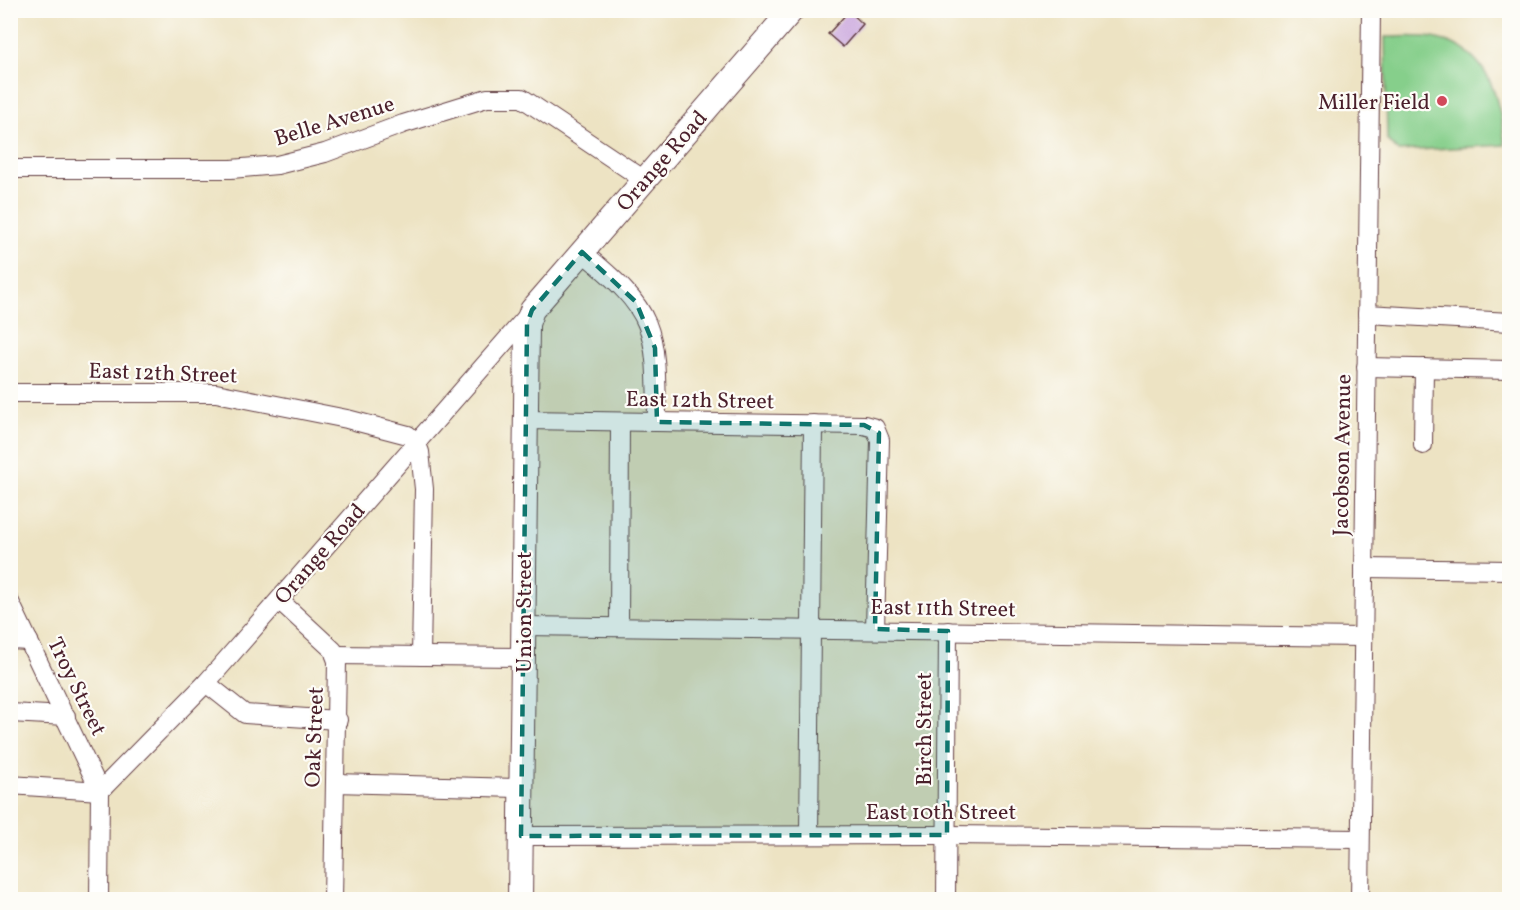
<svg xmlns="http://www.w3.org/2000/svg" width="1520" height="910" font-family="Vollkorn,serif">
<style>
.green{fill:#86cf8b;stroke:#68775b;stroke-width:1.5}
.building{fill:#cdabdf}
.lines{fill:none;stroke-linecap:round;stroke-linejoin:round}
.minor-casing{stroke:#623c42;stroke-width:20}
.major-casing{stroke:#623c42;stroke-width:26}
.minor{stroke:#fff;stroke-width:18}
.major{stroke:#fff;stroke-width:24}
.marked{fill:#0f766e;fill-opacity:0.2;stroke:#0f766e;stroke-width:4.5;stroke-dasharray:12 8;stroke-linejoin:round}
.poi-dot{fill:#d1495b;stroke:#fdfcf7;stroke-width:2}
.labels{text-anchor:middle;stroke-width:4.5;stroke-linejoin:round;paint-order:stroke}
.poi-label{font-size:22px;fill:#4a1f2b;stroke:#fdfcf7;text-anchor:end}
.street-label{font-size:22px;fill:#4a1f2b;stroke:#fdfcf7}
</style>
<rect width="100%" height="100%" fill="#fdfcf7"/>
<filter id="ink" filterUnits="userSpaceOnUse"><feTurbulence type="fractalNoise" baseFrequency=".0167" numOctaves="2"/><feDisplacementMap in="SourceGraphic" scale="12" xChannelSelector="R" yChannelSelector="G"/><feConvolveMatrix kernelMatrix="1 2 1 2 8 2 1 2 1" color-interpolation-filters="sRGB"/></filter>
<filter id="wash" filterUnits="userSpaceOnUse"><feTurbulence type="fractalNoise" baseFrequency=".008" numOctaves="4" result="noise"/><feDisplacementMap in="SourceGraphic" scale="24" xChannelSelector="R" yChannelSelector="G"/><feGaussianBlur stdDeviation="1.35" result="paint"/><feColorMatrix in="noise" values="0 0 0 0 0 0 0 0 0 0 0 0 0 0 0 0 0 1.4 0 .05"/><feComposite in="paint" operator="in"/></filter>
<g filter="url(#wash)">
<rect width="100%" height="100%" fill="#ede3c3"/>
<path class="green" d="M1385,37C1402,37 1421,35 1437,39C1490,50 1499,99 1505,145L1398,151L1387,140Z"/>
<g id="blocks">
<polygon class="building" points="849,11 863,24 843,47 828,34"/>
</g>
</g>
<g filter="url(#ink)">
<use href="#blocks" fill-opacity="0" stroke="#623c42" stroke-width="1.5"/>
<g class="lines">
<defs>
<g id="minor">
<polyline points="10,169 231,169 277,165 325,153 403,124 487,98 522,98 643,179"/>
<path d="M582,252C657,313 656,328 657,422"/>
<polyline points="1367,314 1510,322"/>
<polyline points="1366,367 1510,370"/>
<polyline points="10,393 216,393 347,419 408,435 416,442 420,452 424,489 421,656"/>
<polyline points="525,420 864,425 875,428 880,440 875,629"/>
<polyline points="1423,445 1424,368"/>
<polyline points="1364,568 1510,570"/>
<polyline points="279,600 333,650 337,661 333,900"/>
<polyline points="10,602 100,791 99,900"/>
<polyline points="523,626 1363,637"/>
<polyline points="619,627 620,422"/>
<polyline points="10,640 29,641"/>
<polyline points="335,655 522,657"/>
<polyline points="206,683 245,714 338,720"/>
<polyline points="10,713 66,716"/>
<polyline points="335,783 521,788"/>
<polyline points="10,785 100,791"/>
<polyline points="100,791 206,683 530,313"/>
<polyline points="809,835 813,424"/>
<polyline points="521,836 947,835 1360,839"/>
<polyline points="946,900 948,631"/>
<polyline points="1360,900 1371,10"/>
</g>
<polyline id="major" points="520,900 527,324 532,310 792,10"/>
</defs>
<use href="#minor" class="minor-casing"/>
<use href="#major" class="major-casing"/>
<use href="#minor" class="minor"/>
<use href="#major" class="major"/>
</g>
</g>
<path class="marked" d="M582,252L636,302L655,348L657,422L864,425L879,433L875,629L948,631L947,835L521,836L527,324L532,310Z"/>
<circle class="poi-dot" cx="1442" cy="101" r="6"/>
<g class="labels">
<g class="poi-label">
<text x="1430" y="109">Miller Field</text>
</g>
<g class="street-label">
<text transform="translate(334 120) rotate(-17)" y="8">Belle Avenue</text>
<text transform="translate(661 160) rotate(-49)" y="8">Orange Road</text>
<text transform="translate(163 372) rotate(2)" y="8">East 12th Street</text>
<text transform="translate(700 399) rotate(1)" y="8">East 12th Street</text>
<text transform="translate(1341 455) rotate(-89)" y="8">Jacobson Avenue</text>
<text transform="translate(319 553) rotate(-49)" y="8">Orange Road</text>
<text transform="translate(943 607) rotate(1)" y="8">East 11th Street</text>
<text transform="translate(523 612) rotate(-90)" y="8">Union Street</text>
<text transform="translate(78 686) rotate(64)" y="8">Troy Street</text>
<text transform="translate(923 729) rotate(-90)" y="8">Birch Street</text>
<text transform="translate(313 737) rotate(-88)" y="8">Oak Street</text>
<text x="941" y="819">East 10th Street</text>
</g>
</g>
<rect width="1520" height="910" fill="none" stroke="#fdfcf7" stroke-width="36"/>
</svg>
